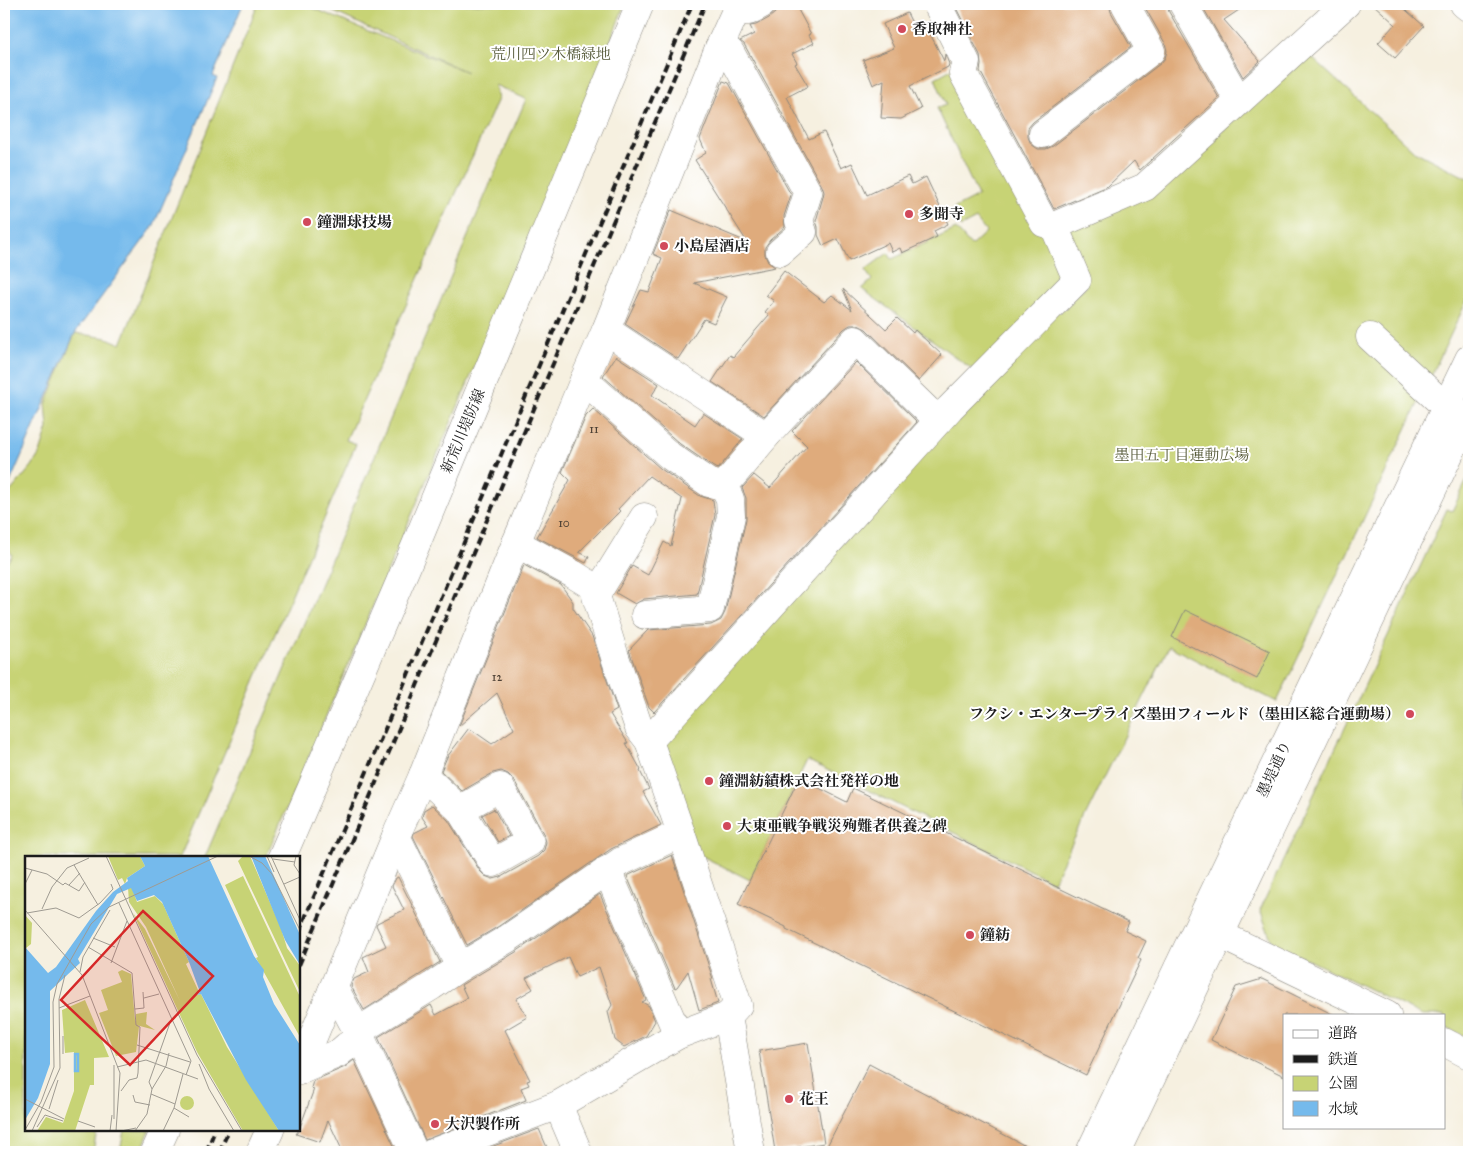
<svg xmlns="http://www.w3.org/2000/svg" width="1473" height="1156" font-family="'IM FELL Great Primer','Noto Serif JP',serif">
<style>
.green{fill:#c7d375;stroke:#727848}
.water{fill:#75baec;stroke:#486b84}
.building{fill:#dfab7b}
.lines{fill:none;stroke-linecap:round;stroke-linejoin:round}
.minor-casing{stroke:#89867e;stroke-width:29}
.major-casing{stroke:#89867e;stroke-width:29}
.minor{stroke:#fff;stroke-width:28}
.major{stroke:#fff;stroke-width:28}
.rail{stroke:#1c1c1c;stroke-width:4;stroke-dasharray:8 4;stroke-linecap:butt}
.poi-dot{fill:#d1495b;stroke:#fff;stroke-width:2}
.labels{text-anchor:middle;stroke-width:4;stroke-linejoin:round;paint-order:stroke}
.number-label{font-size:12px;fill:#4d4034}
.poi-label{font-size:15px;font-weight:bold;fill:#1c1c1c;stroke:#fff;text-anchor:start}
.park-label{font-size:15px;fill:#585c3b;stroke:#fff}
.street-label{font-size:15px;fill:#1c1c1c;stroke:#fff}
.inset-river{fill:none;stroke:#75baec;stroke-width:2.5}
.inset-road{fill:none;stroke:#9f9b92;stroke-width:1}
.view{fill:#d62828;fill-opacity:0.15;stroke:#d62828;stroke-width:2.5}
.inset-edge{fill:none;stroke:#1c1c1c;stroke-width:2.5}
</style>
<rect width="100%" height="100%" fill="#fff"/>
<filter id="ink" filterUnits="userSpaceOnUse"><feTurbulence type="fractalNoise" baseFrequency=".02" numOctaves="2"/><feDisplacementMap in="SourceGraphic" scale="10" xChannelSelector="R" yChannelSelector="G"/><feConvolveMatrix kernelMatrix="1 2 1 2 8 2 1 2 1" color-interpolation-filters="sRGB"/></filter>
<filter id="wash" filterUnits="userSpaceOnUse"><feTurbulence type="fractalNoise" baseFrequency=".0096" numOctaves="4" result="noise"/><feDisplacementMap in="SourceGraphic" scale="20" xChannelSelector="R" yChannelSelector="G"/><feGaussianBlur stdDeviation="1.12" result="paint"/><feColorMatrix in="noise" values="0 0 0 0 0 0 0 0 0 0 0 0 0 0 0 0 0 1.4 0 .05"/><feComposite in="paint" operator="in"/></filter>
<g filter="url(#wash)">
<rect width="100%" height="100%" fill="#f6f0e0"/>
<g class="green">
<polygon points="258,4 303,4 467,72 316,4 625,4 579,122 266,857 205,857 526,99 495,85 498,99 346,440 356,444 180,857 26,857 26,1130 97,1130 93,1152 4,1152 4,562 9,560 12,555 4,541 4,525 9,493 32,466 40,453 48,428 46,404 75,333 107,338 121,344"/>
<polygon points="1310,56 1414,151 1469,179 1469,296 1277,702 1169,646 1053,882 807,760 750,880 698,854 660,743 1038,328 1087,285 1066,229 1147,195"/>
<polygon points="957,66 1069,277 976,372 862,289 872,280 865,270 888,253 892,259 956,229 971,246 986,232 976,219 961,227 953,209 978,196 937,108 946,105 935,78"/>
<polygon points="1469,476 1469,1038 1444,1026 1444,1015 1422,1015 1272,942 1260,910 1447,509 1452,511"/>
<polygon points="124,1130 150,1130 141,1152 120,1152"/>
</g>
<polygon class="water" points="4,4 243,4 213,76 217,78 153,227 75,333 4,496"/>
<g id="blocks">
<g class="building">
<polygon points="781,4 795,4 811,34 809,35 814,43 792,54 797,63 795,64 808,86 787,97 809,139 824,132 841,168 852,163 867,195 908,176 912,184 926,177 948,224 934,231 937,237 902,253 900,248 892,252 888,243 849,261 838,239 823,246 818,235 818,227 816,221 823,197 824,192 822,186 744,44 740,41 754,34 750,26 756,25 769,18 775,13 777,6"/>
<polygon points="954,4 1109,4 1111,12 1131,47 1033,122 1028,128 1028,137 1031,144 1038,149 1046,149 1053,146 1161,63 1165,58 1167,51 1165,43 1143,4 1167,4 1169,12 1219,98 1140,170 1134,161 1108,186 1054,209 980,71 981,65 980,55"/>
<polygon points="1201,4 1248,4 1224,20 1260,61 1243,77"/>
<polygon points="1373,4 1399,4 1424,26 1395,58 1378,43 1395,24"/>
<polygon points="907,13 915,29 925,24 944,61 945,54 949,64 948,67 910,86 921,109 901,119 881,118 884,80 873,85 863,60 894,48 883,24"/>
<polygon points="723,81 729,83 791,195 784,216 785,227 770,240 765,247 765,255 768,262 775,267 694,283 727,297 714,323 704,319 678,359 625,324 641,290 649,292 662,258 653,254 671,210 747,242 695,160 706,153 700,139"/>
<polygon points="784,271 824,302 832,295 852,310 843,289 886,329 897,318 913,333 915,330 942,355 919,381 866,329 858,325 850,325 844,329 764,416 712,382 730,355 733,357 769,315 765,312 774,301 766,295"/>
<polygon points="616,356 659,384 652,395 695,425 703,413 743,439 718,469 715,468 680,444 603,376"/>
<polygon points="856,362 917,422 654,712 649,707 629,650 648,630 711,625 721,620 725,612 746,519 746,498 742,488 754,475 770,488 807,446 792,431"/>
<polygon points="593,409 661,469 700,496 713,500 715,515 697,594 644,599 635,604 616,593 632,566 648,575 664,542 671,546 682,499 649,476 618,509 620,511 579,552 589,557 586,563 537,537 570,480 562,472 586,416"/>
<polygon points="524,565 561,585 573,602 573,608 592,636 617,710 610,714 628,743 626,743 641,770 640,771 649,789 643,792 661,825 611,849 499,926 467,945 413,836 414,833 428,826 422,817 424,810 432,805 448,820 480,871 485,876 493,879 501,877 538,856 544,850 546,842 544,835 514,780 508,774 501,771 493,773 462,791 441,771 447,757 469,728 492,744 514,729 497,693 459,726"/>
<polygon points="1185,610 1270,651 1257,679 1172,637"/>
<polygon points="799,778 847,802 853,788 1129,922 1125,931 1146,941 1138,958 1141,960 1086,1075 786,929 786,927 738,904"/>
<polygon points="494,809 509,836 498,842 482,815"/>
<polygon points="672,855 713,979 711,979 718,1003 699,1010 688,971 677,987 675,988 627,876"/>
<polygon points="398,877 440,962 364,1010 351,986 354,979 369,972 363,957 386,946 376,925 377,923 404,910 392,886 396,878"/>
<polygon points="600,894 646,1000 642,1002 649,1006 655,1021 646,1036 624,1047 615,1040 608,1012 612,1005 599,967 577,977 568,957 526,978 533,989 516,999 527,1017 505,1030 530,1080 527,1081 529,1085 521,1088 526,1100 425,1140 378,1037 431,1005 436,1015 467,998 461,985 516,952"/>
<polygon points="1262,979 1334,1015 1284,1015 1284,1076 1211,1040 1236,987"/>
<polygon points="808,1043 824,1143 775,1151 759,1051"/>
<polygon points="354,1060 397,1152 343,1152 328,1120 320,1142 296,1134 299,1130 314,1089 311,1088 313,1081 345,1067"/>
<polygon points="869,1064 1037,1152 824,1152"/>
<polygon points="539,1129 549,1152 483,1152 483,1150"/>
</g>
</g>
</g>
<g filter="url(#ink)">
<use href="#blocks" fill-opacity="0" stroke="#89867e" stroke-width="1"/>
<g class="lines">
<defs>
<g id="minor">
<polyline points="937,4 966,62 963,73 1044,223 1054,226"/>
<polyline points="1183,4 1239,101"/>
<polyline points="1464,4 1469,8"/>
<polyline points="737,11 749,11 762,4"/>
<polyline points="719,48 730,52 808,193 799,221 803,232 780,252"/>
<polyline points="1043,134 1151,51 1125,4"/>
<polyline points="606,330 766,436"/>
<polyline points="1370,337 1446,407"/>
<polyline points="584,380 670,456 709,483 724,486"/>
<polyline points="724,486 766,436 855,340 928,411 940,419"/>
<polyline points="516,543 573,574 599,590 596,596 615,657 639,728 649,741 681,833 738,1005 728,1016 751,1152"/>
<polyline points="599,590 644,517"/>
<polyline points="645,615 710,609 731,516 730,499 724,486"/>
<polyline points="649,741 950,408 1077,280 1054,226 1145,187 1346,4"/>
<polyline points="423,775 460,810 493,863 530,842 500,787 460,810"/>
<polyline points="396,836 460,967 507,939 620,862 681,833"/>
<polyline points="607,870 678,1035"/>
<polyline points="1200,925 1387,1015"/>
<polyline points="332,991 338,995 361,1038 414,1152"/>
<polyline points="1444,1042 1469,1055"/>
<polyline points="299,1070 339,1053 347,1046 361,1038 365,1027 432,986 460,967"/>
<polyline points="299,1071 396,836 423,775 516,543 584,380 606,330 719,48 739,4"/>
<polyline points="558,1105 578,1152"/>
<polyline points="260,1152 270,1130"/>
<polyline points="434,1152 558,1105 678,1035 728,1016"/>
</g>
<g id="major">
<polyline points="282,857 415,547 640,4"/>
<polyline points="155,1152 165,1130"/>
<polyline points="1090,1152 1469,359"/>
<polyline points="1116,1152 1469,413"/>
</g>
</defs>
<use href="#minor" class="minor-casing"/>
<use href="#major" class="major-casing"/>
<use href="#minor" class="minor"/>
<use href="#major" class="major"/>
<g class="rail">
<polyline points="299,932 692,4"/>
<polyline points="299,965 705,4"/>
<polyline points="206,1152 215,1130"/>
<polyline points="219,1152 229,1130"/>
</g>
</g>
</g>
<g class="poi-dot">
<circle cx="902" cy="29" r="5"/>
<circle cx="909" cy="214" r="5"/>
<circle cx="307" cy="222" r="5"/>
<circle cx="664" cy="246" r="5"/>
<circle cx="1410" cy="714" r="5"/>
<circle cx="709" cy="781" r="5"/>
<circle cx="727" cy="826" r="5"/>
<circle cx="970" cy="935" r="5"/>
<circle cx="789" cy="1099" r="5"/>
<circle cx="435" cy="1124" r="5"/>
</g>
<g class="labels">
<g class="number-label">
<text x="594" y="433">11</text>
<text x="564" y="527">10</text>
<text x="497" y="681">12</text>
</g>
<g class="poi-label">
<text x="912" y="34">香取神社</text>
<text x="919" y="219">多聞寺</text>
<text x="317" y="227">鐘淵球技場</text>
<text x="674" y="251">小島屋酒店</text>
<text x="1400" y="719" text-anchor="end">フクシ・エンタープライズ墨田フィールド（墨田区総合運動場）</text>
<text x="719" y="786">鐘淵紡績株式会社発祥の地</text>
<text x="737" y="831">大東亜戦争戦災殉難者供養之碑</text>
<text x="980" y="940">鐘紡</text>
<text x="799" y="1104">花王</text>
<text x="445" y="1129">大沢製作所</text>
</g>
<g class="park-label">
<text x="551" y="59">荒川四ツ木橋緑地</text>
<text x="1182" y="460">墨田五丁目運動広場</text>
</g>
<g class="street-label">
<text transform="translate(463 431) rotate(-67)" y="5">新荒川堤防線</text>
<text transform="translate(1274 769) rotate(-65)" y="5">墨堤通り</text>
</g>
</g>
<g transform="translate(25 856)">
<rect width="275" height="275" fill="#f6f0e0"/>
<path d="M83,0H115L120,10L102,22L100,28L97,22L93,24ZM218,0H225L256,72L262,92L275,110V136L213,5ZM218,20L275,141V181L231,102L233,101L200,29ZM103,32H107L112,46L130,40L138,48L164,106L161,108L174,136L171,139L176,138L202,191L254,275H218L172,196L108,57L120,73L155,145L121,71L104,46ZM0,59L7,67L6,88L1,92ZM97,114L106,118L110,164L114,171L111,196L91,200L74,157L83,154L76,134L97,126L93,116ZM60,144L84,201L69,202V229H65L50,275H12L21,261L38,267L49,235V196L40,197L37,154ZM122,156L121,168L130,174L111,169V158ZM155 247a7 7 0 1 1 14 0a7 7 0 1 1-14 0Z" fill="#c7d375"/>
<path d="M115,0H183L229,100L239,114L238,121L249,148L275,189V275H254L221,224L176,138L172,139L175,136L164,106L137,46L129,39L112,45L106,32L92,38L53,103L55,107L25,135V208L13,242L0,264V91L23,117L31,111L71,55L88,36L103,25L102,22L120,10ZM226,0H240L275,79V109L260,84Z" fill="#75baec"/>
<path class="inset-river" d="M50,198H53V215H50Z"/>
<path class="inset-road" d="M81,0L172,199L217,275M224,0L237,7L247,18L275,74M242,0L249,16M246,0L275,64M271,0L269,9L275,18M248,3L270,6M49,9L73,49M0,12L22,18L38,29L40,27L54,35L60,26M0,28L7,14M259,28L275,21M44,29L55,17M94,47L166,205L161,219M17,53L27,31L42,12L64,2M0,54L57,119L95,217L91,275M2,57L31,52L54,62L75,47L88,33L86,28M68,82L90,91M63,91L107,117L111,169L115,171L113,217L112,222L104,224L96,235M86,107L102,65M55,116L58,101L85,54M119,142L134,138M34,152L65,140M110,153L119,152L118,136M38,180V198M112,189L165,206M174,208L184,233L209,275M92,211L121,204L173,223M127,233L124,226L146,164M126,238L150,248M108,239L110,246L125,249M0,243L39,263M149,252L164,261M24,253L33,224M89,263V209M53,265L70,271M12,271L20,259L38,265M0,274L16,246L29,211L28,146L32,128L66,68L84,51L193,0M7,275L35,212L34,143L40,119M85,275L87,259M96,275L111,272M110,275L122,258L127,233L141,210L144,197M138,275L149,252L158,218"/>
<path class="view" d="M118,55L188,120L105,209L36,144Z"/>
<rect width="275" height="275" class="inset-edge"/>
</g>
<rect width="1473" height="1156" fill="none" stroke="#fff" stroke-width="20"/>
<rect x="1283" y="1014" width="162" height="115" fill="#ffffff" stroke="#a4a4a4"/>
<rect x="1293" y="1030" width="25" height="8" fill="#ffffff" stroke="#a4a4a4"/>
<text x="1328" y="1038" font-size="15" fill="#1c1c1c">道路</text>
<rect x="1293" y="1055" width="25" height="8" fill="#1c1c1c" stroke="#a4a4a4"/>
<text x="1328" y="1064" font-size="15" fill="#1c1c1c">鉄道</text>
<rect x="1293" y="1076" width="25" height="15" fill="#c7d375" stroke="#a4a4a4"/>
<text x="1328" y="1088" font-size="15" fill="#1c1c1c">公園</text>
<rect x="1293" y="1101" width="25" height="15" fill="#75baec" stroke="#a4a4a4"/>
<text x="1328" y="1114" font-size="15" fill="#1c1c1c">水域</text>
</svg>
